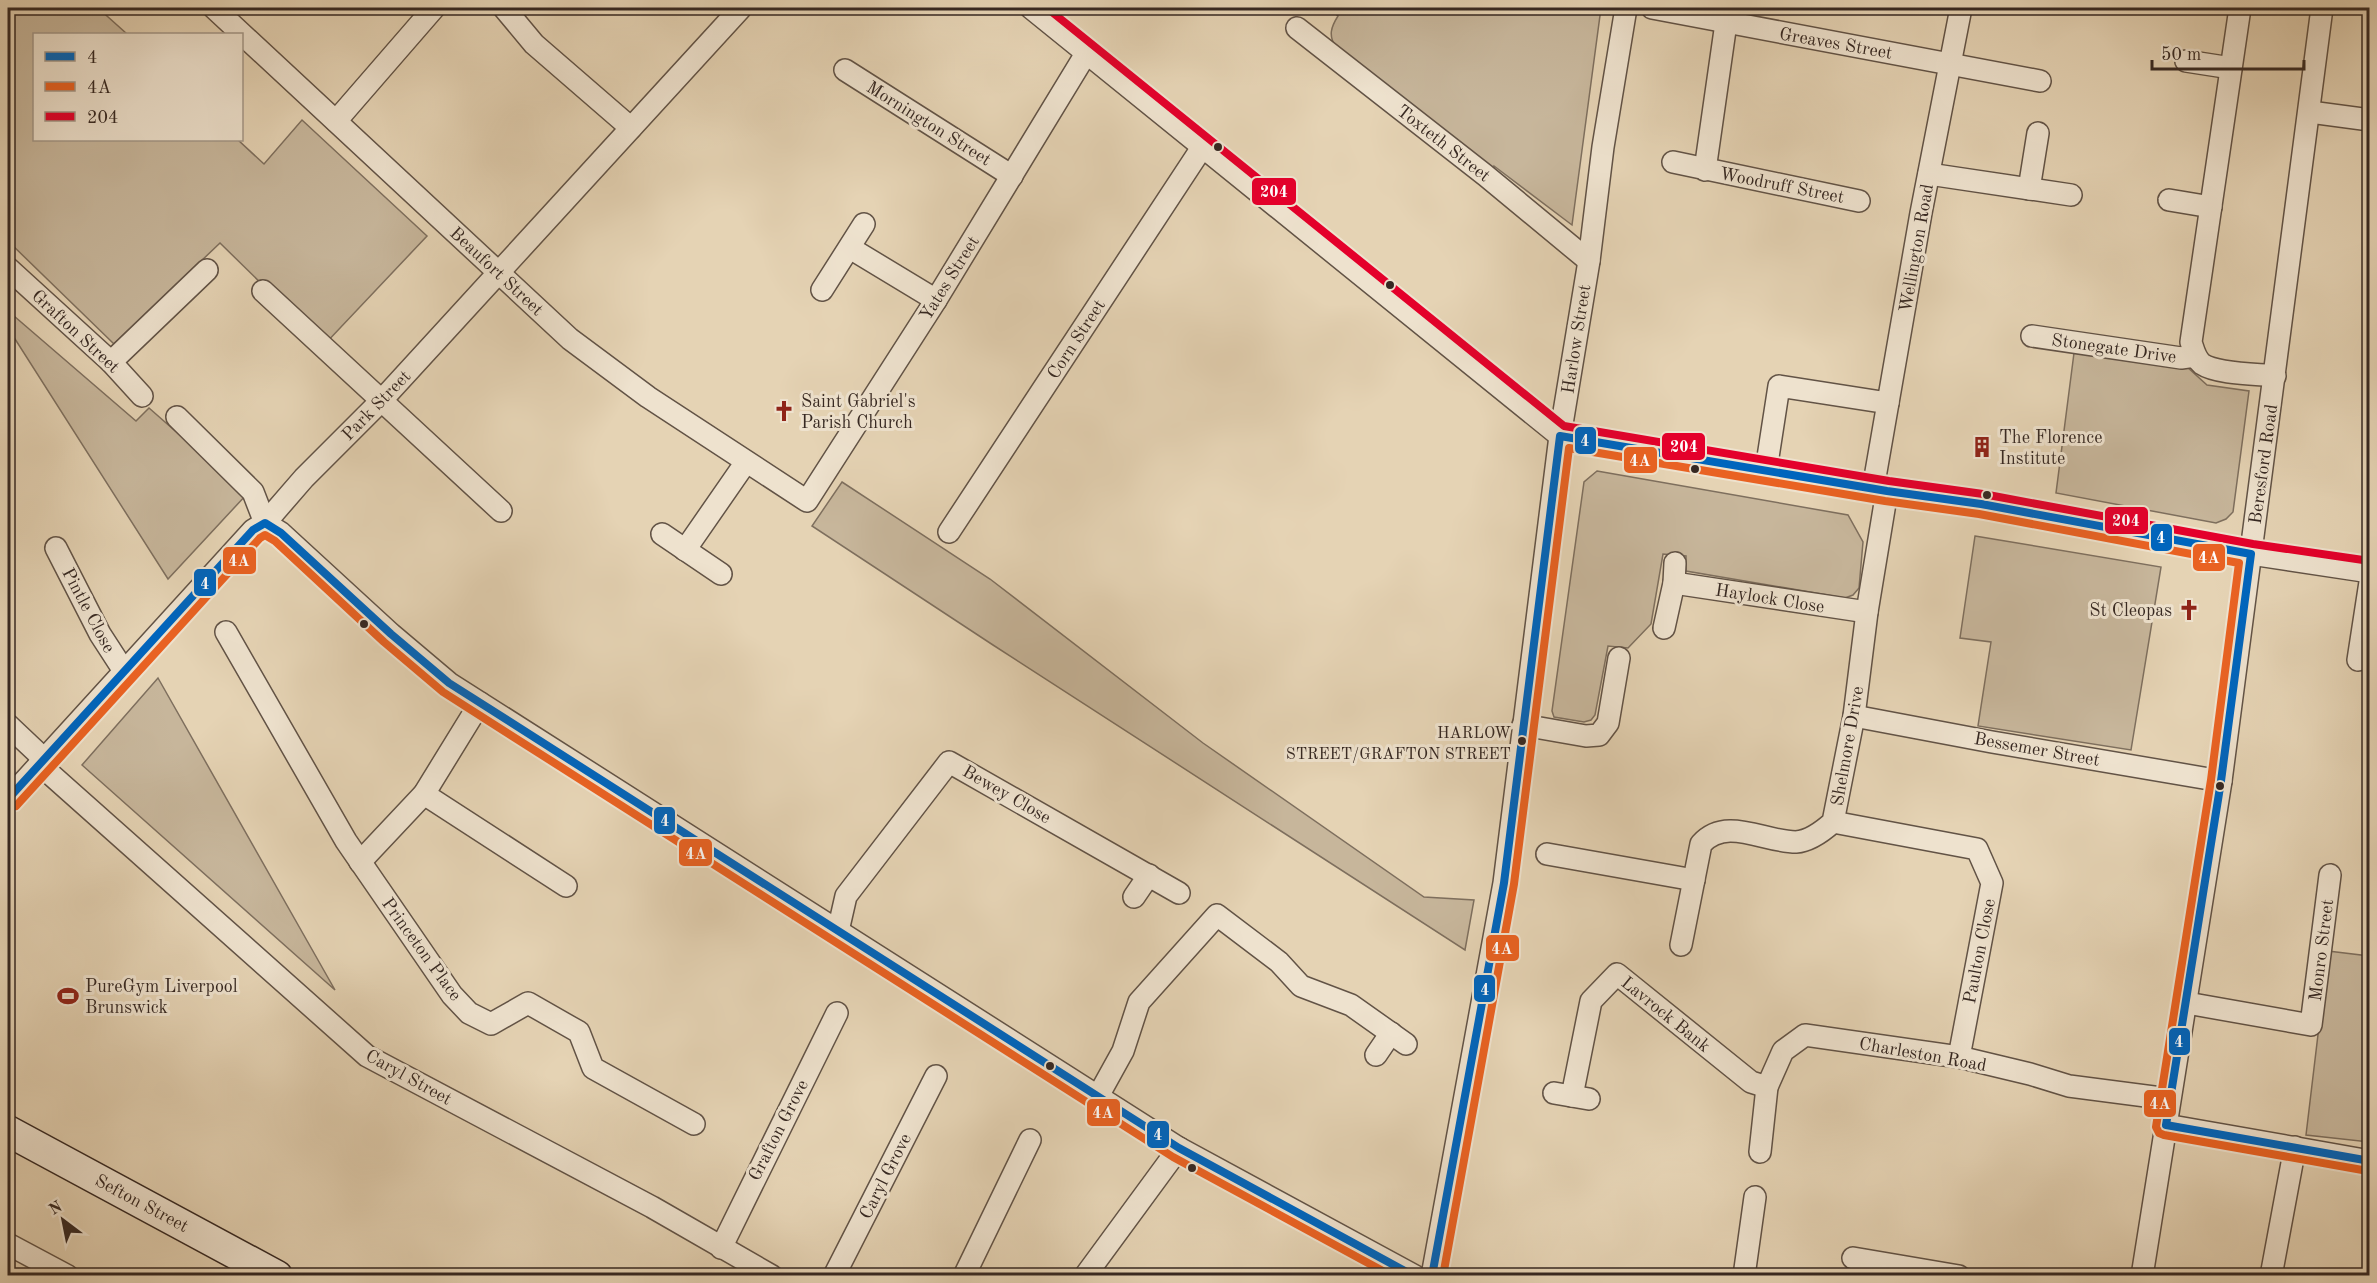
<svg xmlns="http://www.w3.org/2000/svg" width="2377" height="1283" font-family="'Old Standard TT',serif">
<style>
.green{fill:#c7b69b;stroke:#7e6f5e;stroke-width:1.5}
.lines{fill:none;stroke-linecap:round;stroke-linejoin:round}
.street-casing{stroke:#625346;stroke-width:24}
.secondary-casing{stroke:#362822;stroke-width:33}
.street{stroke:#eee2ce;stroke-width:21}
.secondary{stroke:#eee2ce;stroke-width:30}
.bus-1-casing{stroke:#eee2ce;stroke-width:12}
.bus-2-casing{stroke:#eee2ce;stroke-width:12}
.bus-3-casing{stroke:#eee2ce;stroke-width:12}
.bus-1{stroke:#0065bd;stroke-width:8}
.bus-2{stroke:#e96222;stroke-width:8}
.bus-3{stroke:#e4002b;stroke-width:8}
.bus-dot{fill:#362822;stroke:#eee2ce;stroke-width:2}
.labels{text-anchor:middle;stroke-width:6;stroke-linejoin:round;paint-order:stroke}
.bus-label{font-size:16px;fill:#362822;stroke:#eee2ce;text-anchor:end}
.street-label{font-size:18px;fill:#362822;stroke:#eee2ce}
.poi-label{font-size:18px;fill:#362822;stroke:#eee2ce;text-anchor:start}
.line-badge{stroke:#eee2ce;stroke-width:2}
.badge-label{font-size:16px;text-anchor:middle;font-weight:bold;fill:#fff}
</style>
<rect width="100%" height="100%" fill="#e5d3b4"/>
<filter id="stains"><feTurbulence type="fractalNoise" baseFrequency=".00333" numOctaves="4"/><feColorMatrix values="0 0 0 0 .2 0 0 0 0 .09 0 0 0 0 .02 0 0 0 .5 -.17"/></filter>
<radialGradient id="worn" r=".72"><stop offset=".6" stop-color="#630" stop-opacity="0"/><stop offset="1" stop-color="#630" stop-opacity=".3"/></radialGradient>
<g class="green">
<polygon points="8,8 98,8 127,34 34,34 34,140 238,140 264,164 302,120 427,236 324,345 220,243 114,344 8,241"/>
<path d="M1328,8H1601L1572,225L1494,166L1493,172L1336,47C1328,36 1331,27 1338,16Z"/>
<polygon points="14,316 136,421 149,408 247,494 168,579 8,328 8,320"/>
<polygon points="2074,353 2186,366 2207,385 2249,391 2233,512 2226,519 2216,523 2056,493"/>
<polygon points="1597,471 1848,515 1863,542 1859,588 1853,595 1845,598 1686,571 1686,556 1663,554 1651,624 1628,648 1608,646 1595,715 1591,720 1584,722 1554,717 1552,711 1584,482"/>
<polygon points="842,482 990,579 1203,743 1424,897 1474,900 1465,950 993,645 812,526"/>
<polygon points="1975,536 2161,567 2131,750 1978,726 1991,642 1960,638"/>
<polygon points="158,678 335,990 82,765"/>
<polygon points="2328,951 2369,956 2369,1142 2306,1135"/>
</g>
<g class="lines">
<defs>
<g id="street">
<polyline points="214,8 570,339 648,397 807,501 936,300 1087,52"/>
<polyline points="504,8 534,44 631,128"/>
<polyline points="1031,8 1560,436 1887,491 1981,504 2251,554 2370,572"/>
<polyline points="1652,8 2040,81"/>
<path d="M2240,8L2191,342C2194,351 2195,358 2202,364C2217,374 2256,374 2275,376"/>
<polyline points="1297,28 1485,175 1589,261"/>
<polyline points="2186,61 2231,68"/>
<polyline points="845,70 1012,176"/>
<polyline points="2310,112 2370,120"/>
<polyline points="336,121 434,8"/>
<polyline points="1673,162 1859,201"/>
<polyline points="1705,170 1726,23"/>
<polyline points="1929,174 2071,195"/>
<polyline points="2029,189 2038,133"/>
<polyline points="2169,200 2211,207"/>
<polyline points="850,248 936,300"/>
<polyline points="8,268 111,362 142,396"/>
<polyline points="822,290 864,224"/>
<polyline points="263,291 501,511"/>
<polyline points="2032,336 2181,358 2195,356"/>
<polyline points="111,362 207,270"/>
<polyline points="177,417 253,492 265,523 281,533 391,634 449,683 1179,1148 1415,1276"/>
<polyline points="1766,470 1779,386 1888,403"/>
<polyline points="1873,489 1921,213 1961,8"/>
<polyline points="949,532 1203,146"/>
<polyline points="662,534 721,574"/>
<polyline points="56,548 100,634 124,671"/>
<polyline points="685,550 746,462"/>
<polyline points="1674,583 1867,612"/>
<polyline points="1664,628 1674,583 1675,563"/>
<polyline points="226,632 346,841 452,995 469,1013 491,1024 528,1003 579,1032 593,1068 694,1124"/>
<polyline points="2358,660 2370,582"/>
<polyline points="1854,716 1992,742 2221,781"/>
<polyline points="8,725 44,759"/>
<polyline points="1523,725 1586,736 1599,735 1608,723 1619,658"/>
<polyline points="39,764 367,1056 652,1207 772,1276"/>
<polyline points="424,794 566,886"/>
<polyline points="8,799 253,530 265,523 304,478 381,401 741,8"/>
<polyline points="1833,822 1977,849 1992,883 1959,1057"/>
<polyline points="1547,854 1694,880"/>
<polyline points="360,862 424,794 480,703"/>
<polyline points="1134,897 1149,875"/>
<polyline points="838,931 846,896 949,762 1179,893"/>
<path d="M1681,945L1701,844C1726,816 1764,842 1796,842C1810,841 1823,831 1833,822L1854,716L1867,612L1887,491"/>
<polyline points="2187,1003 2311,1025 2330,875"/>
<polyline points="1376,1055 1391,1033"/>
<polyline points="1554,1093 1589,1099"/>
<polyline points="1572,1096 1591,1001 1617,974 1751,1082 1767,1087"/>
<polyline points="1097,1098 1123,1051 1139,1002 1217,915 1279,962 1301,986 1351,1005 1406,1044"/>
<polyline points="2166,1125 2370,1161"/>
<polyline points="1760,1152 1767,1087 1783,1051 1805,1035 1959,1057 2030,1074 2069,1086 2169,1099"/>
<polyline points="8,1244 68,1276"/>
<polyline points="721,1248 837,1013"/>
<polyline points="1853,1258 1959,1276"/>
<polyline points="834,1276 936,1076"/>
<polyline points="964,1276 1030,1140"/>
<polyline points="1085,1276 1179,1148"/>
<polyline points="1432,1276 1504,883 1560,436 1589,261 1603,147 1626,8"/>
<polyline points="1744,1276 1755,1197"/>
<polyline points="2142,1276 2221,781 2322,8"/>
<polyline points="2271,1276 2295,1147"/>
</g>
<polyline id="secondary" points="8,1131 277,1276"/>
</defs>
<use href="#street" class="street-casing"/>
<use href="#secondary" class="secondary-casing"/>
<use href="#street" class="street"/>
<use href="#secondary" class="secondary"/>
<defs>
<g id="bus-1">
<polyline points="8,799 253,530 265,523 281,533 391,634 449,683 1179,1148 1414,1276"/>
<polyline points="1432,1276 1504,883 1560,436 1887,491 1981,504 2251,554 2221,781 2166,1125 2370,1161"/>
</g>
<g id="bus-2">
<polyline points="16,806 260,538 265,535 275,541 384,642 443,692 1173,1157 1392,1276"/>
<polyline points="1443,1276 1514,884 1569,448 1885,501 1979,514 2239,563 2211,780 2156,1127 2159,1133 2164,1135 2368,1171"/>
</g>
<polyline id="bus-3" points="1047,8 1564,426 1889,481 1983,494 2253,544 2370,561"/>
</defs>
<use href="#bus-1" class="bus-1-casing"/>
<use href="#bus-2" class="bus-2-casing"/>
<use href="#bus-3" class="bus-3-casing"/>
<use href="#bus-1" class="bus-1"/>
<use href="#bus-2" class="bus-2"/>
<use href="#bus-3" class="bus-3"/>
</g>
<defs>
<symbol id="church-bare" viewBox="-9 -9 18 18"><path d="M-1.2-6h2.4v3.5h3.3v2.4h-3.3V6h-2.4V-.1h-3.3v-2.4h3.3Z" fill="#8f2418" stroke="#eee2ce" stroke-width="2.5" paint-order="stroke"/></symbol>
<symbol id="building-bare" viewBox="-9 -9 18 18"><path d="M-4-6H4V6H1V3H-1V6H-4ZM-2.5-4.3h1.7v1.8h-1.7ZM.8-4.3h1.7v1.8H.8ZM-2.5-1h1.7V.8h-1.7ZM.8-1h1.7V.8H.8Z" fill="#8f2418" stroke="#eee2ce" stroke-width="2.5" paint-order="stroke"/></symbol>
<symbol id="stadium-bare" viewBox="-9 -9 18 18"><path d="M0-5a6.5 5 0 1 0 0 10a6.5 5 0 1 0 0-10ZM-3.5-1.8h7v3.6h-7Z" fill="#8f2418" stroke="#eee2ce" stroke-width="2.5" paint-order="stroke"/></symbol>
</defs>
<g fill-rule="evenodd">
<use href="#church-bare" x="769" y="396" width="30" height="30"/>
<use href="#building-bare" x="1967" y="432" width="30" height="30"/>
<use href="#church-bare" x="2174" y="595" width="30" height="30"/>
<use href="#stadium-bare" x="53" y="981" width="30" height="30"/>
</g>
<g class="bus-dot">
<circle cx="1218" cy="147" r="5"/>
<circle cx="1390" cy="285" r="5"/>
<circle cx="1695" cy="469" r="5"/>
<circle cx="1987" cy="495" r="5"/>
<circle cx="364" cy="624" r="5"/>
<circle cx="1522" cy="741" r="5"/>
<circle cx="2220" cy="786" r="5"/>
<circle cx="1050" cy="1066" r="5"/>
<circle cx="1192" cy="1168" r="5"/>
</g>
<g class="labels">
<g class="bus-label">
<text x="1511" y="738">HARLOW<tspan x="1511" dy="21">STREET/GRAFTON STREET</tspan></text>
</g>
<g class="street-label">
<text transform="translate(1836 43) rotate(10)" y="6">Greaves Street</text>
<text transform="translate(929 123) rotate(32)" y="6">Mornington Street</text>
<text transform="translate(1444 143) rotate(38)" y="6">Toxteth Street</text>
<text transform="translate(1782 185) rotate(11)" y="6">Woodruff Street</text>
<text transform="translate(1916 248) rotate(-80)" y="6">Wellington Road</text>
<text transform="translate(497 271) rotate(43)" y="6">Beaufort Street</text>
<text transform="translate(949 278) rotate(-58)" y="6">Yates Street</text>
<text transform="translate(76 331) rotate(43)" y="6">Grafton Street</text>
<text transform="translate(1076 339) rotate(-57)" y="6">Corn Street</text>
<text transform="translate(1576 339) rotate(-81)" y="6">Harlow Street</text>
<text transform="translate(2114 348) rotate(8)" y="6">Stonegate Drive</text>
<text transform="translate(376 405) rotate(-46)" y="6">Park Street</text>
<text transform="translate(2263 464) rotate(-82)" y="6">Beresford Road</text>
<text transform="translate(1770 598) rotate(9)" y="6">Haylock Close</text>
<text transform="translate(89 610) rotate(62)" y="6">Pintle Close</text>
<text transform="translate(1847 746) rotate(-80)" y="6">Shelmore Drive</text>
<text transform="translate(2037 749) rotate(10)" y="6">Bessemer Street</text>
<text transform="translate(1007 794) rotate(30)" y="6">Bewey Close</text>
<text transform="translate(422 949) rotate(54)" y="6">Princeton Place</text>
<text transform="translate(2321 950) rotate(-83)" y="6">Monro Street</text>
<text transform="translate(1979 951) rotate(-79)" y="6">Paulton Close</text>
<text transform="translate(1666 1014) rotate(39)" y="6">Lavrock Bank</text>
<text transform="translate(1923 1054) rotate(10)" y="6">Charleston Road</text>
<text transform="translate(409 1077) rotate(29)" y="6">Caryl Street</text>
<text transform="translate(778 1130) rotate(-63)" y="6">Grafton Grove</text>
<text transform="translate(885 1176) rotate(-63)" y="6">Caryl Grove</text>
<text transform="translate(142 1203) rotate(28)" y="6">Sefton Street</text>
</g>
<g class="poi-label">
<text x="801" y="407">Saint Gabriel's<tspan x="801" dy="21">Parish Church</tspan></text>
<text x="1999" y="443">The Florence<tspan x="1999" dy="21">Institute</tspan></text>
<text x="2172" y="616" text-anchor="end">St Cleopas</text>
<text x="85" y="992">PureGym Liverpool<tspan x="85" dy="21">Brunswick</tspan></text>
</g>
</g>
<g class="line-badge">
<rect x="1251" y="177" width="46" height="29" rx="6" fill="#e4002b"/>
<rect x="1574" y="426" width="23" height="29" rx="6" fill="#0065bd"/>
<rect x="1661" y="432" width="45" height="29" rx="6" fill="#e4002b"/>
<rect x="1623" y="446" width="35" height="28" rx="6" fill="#e96222"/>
<rect x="2104" y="506" width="45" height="29" rx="6" fill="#e4002b"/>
<rect x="2150" y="523" width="23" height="29" rx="6" fill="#0065bd"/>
<rect x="2192" y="543" width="34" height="29" rx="6" fill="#e96222"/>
<rect x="222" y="546" width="35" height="29" rx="6" fill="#e96222"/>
<rect x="193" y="568" width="24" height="29" rx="6" fill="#0065bd"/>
<rect x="653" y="806" width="23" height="29" rx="6" fill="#0065bd"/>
<rect x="678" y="838" width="35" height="29" rx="6" fill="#e96222"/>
<rect x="1485" y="934" width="35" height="28" rx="6" fill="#e96222"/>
<rect x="1473" y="974" width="23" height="29" rx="6" fill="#0065bd"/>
<rect x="2168" y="1027" width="23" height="29" rx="6" fill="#0065bd"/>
<rect x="2143" y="1089" width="34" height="29" rx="6" fill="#e96222"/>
<rect x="1086" y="1098" width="35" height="29" rx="6" fill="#e96222"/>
<rect x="1146" y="1120" width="24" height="29" rx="6" fill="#0065bd"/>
</g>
<g class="badge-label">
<text x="1274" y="197">204</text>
<text x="1585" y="446">4</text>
<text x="1684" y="452">204</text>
<text x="1640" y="466">4A</text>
<text x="2126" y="526">204</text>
<text x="2161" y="543">4</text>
<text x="2209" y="563">4A</text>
<text x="239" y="566">4A</text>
<text x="205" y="589">4</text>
<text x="665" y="826">4</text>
<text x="696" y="859">4A</text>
<text x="1502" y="954">4A</text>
<text x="1485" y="995">4</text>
<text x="2179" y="1047">4</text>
<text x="2160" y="1109">4A</text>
<text x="1103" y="1118">4A</text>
<text x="1158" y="1140">4</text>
</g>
<rect width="2377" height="1283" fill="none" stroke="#e5d3b4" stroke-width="30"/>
<rect x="9" y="9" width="2359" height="1265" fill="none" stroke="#362822" stroke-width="3"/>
<rect x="15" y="15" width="2347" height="1253" fill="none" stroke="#362822" stroke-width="1.5"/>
<rect x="33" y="33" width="210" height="108" fill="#eee2ce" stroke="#a49889" stroke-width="1.5"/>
<rect x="45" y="52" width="30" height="9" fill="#0065bd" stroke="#a49889" stroke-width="1.5"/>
<text x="87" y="63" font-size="18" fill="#362822">4</text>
<rect x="45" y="82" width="30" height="9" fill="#e96222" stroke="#a49889" stroke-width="1.5"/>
<text x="87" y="93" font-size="18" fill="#362822">4A</text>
<rect x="45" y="112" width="30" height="9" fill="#e4002b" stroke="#a49889" stroke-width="1.5"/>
<text x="87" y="123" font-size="18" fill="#362822">204</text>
<g transform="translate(63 1220) rotate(328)" stroke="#eee2ce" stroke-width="4.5" paint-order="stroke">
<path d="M0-4.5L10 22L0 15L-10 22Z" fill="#362822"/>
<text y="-9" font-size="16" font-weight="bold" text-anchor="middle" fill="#362822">N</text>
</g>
<path d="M2152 60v9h152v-9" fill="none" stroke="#362822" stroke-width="3"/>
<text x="2161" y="60" font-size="18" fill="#362822" stroke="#eee2ce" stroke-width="4.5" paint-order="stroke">50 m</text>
<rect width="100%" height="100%" filter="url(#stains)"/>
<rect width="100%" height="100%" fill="url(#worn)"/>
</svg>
